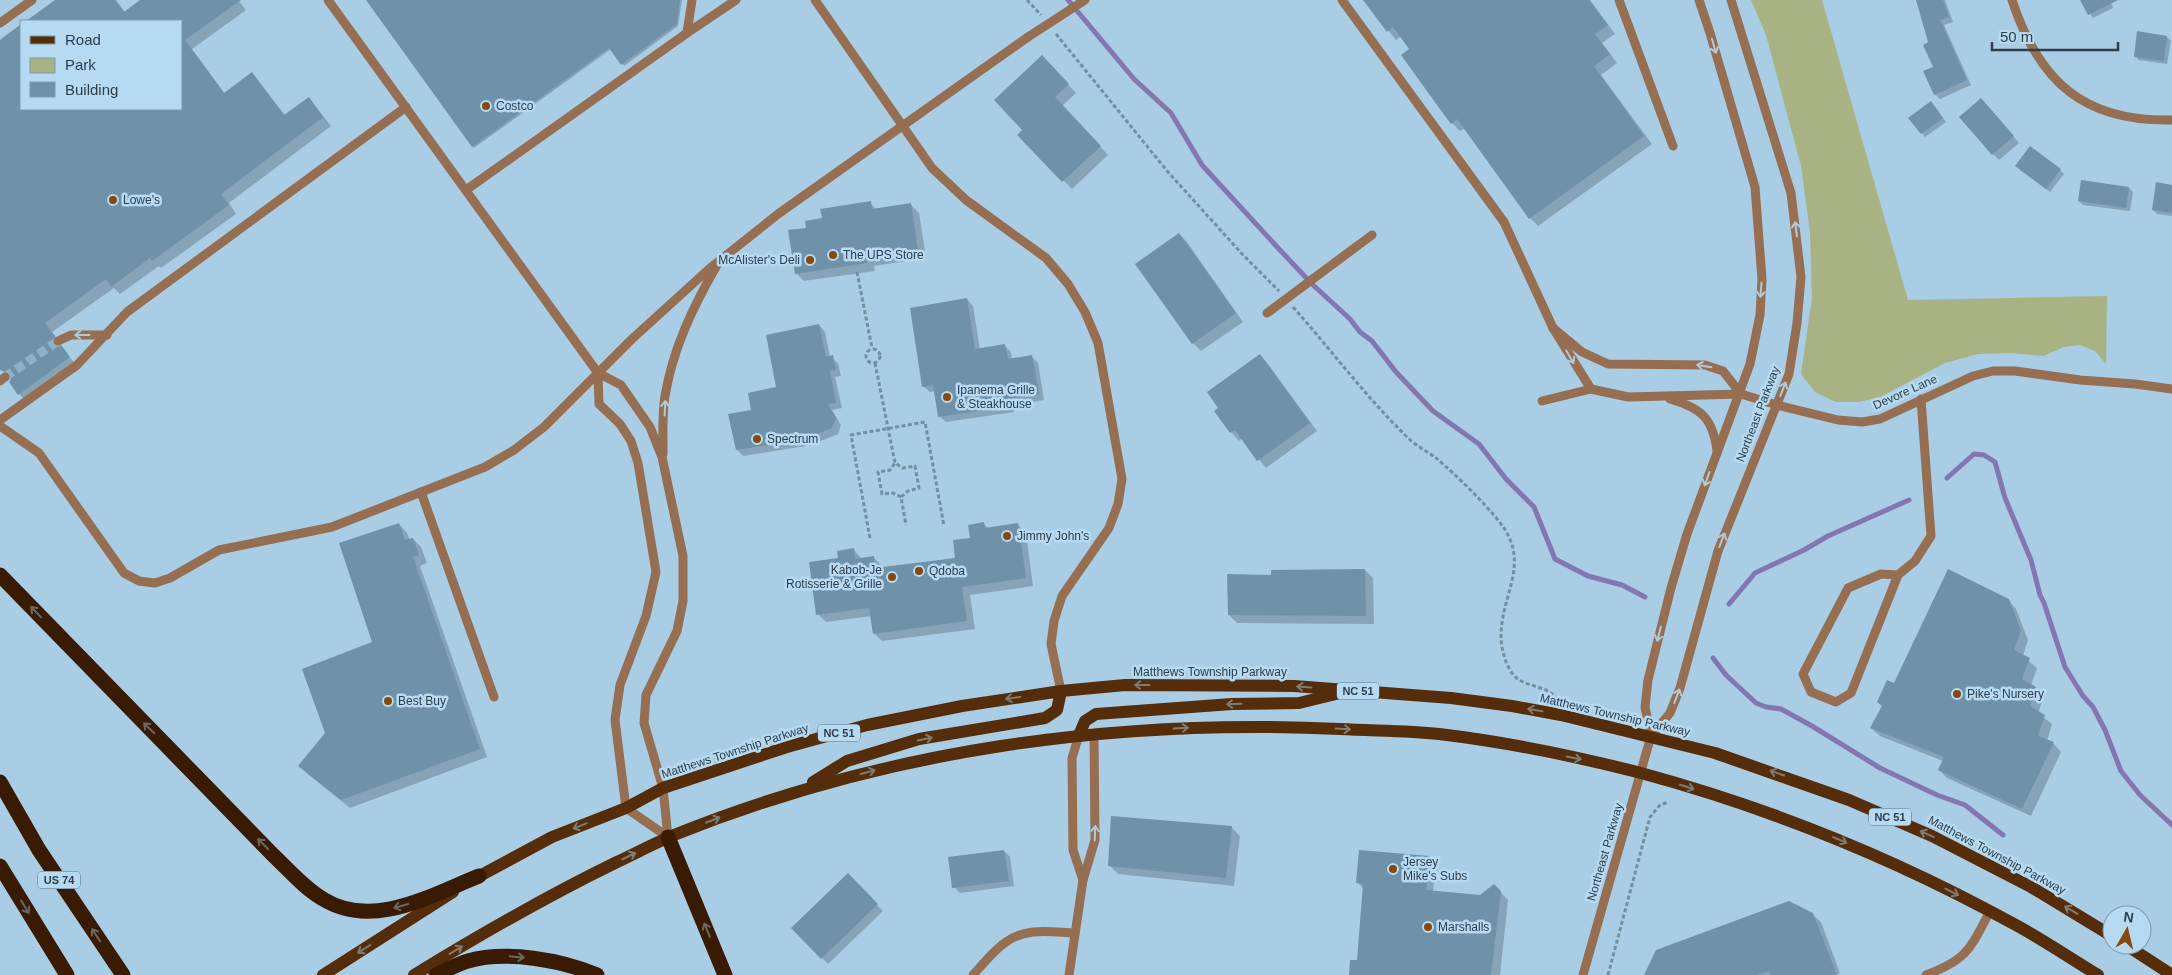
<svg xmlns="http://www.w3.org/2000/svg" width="2172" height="975" font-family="Arial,sans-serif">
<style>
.green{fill:#a9b283}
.shadow{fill:#0003}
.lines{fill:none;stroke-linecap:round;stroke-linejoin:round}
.stream{stroke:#8676af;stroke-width:5}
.building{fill:#6f92a9}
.minor-tunnel{stroke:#90b0c5;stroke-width:9;stroke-dasharray:9 4.5;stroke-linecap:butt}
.path{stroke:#738fa0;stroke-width:3;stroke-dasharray:4 2.5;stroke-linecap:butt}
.minor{stroke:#966e51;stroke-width:9}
.major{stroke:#552d0a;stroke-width:12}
.highway{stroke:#381b02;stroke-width:15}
.minor-bridge{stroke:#966e51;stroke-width:9}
.oneway{stroke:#b0cada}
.oneway2{stroke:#6a6762}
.oneway3{stroke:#807b72}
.poi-dot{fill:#87480c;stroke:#b5daf2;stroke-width:2}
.labels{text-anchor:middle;stroke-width:5;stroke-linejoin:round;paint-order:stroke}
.shield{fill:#b5daf2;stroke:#576d7a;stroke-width:1}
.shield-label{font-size:11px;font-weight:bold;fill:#2f3e47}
.poi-label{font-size:12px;fill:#2f3e47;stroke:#b5daf2;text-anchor:start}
.street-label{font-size:12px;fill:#2f3e47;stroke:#b5daf2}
</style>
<rect width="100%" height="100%" fill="#a8cde4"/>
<polygon class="green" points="1751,0 1822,0 1908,300 2107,296 2106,364 2095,351 2080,345 2064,347 2043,356 2012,353 1978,354 1945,363 1880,397 1859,402 1836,402 1815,392 1801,374 1812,298 1810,232 1801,166 1766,35"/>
<g class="shadow">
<polygon points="57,0 116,0 125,12 142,0 238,0 246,10 192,49 225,94 252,74 285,115 309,98 331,126 229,203 236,214 161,268 159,266 120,294 114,288 52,332 62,345 61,347 77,366 27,402 19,394 12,380 1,369 0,370 0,41 21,26 21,109 181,109 181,21 28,21"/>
<polygon points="367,0 682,0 678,26 624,66 611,49 474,148"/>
<polygon points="1364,0 1590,0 1615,34 1602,43 1617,63 1601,75 1652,144 1538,226 1530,218 1465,128 1460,131 1452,123 1411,49 1401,36 1396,40"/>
<polygon points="1917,0 1945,0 1953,22 1944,25 1971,85 1940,99 1935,94 1934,67 1930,43"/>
<polygon points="2081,0 2110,0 2113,8 2093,18"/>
<polygon points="2167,37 2171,41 2167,64 2139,60 2135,56"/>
<polygon points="1042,57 1076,93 1062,106 1108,155 1072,189 1019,135 1024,130"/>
<polygon points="1987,106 2019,143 1999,160 1993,154"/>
<polygon points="1935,107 1946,122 1925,137 1922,133"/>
<polygon points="2020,170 2060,170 2064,174 2050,192"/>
<polygon points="2172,186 2172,216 2157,214 2153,210"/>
<polygon points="2129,188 2133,192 2130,211 2083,205 2079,201"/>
<polygon points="870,203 877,210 911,205 919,213 926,258 874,266 875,271 804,281 796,273 807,229 823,219"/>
<polygon points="1179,234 1187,242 1243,322 1201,351 1193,343"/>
<polygon points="967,299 973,306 980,350 1005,346 1011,352 1012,360 1032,357 1038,363 1044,400 1013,405 1014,412 946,422 939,416 935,391 930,392 923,386"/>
<polygon points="819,325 825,332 830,357 838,363 841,376 835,377 842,408 832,410 841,425 838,434 818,442 818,444 743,456 737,450 752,411 778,388"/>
<polygon points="1260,355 1268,364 1317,431 1266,468 1242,438 1239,441 1231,432 1216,411"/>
<polygon points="399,524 407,533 410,540 413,539 421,547 427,563 420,566 487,757 350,808 308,774 326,733 373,643"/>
<polygon points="984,524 989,529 1018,525 1026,533 1033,586 970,595 975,629 882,641 874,633 872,616 826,622 818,614 839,559 854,550 862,559 873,557 882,566 882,569 956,559"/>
<polygon points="1365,570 1373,578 1374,624 1237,623 1229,615 1272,576"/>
<polygon points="2008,600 2016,609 2028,640 2023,656 2037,668 2031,685 2044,696 2038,713 2052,724 2047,741 2053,743 2061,752 2031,816 1947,778 1939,770 1943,761 1880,736 1871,728 1895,685"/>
<polygon points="1232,828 1240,836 1234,886 1118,874 1110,866"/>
<polygon points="1004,851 1010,857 1014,886 960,893 954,887"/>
<polygon points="1428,857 1436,865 1433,892 1481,896 1494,885 1508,900 1500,975 1350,975 1358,962 1364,889 1358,883"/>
<polygon points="848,875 883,911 828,964 793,928"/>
<polygon points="1812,914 1821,922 1840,973 1836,975 1646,975"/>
</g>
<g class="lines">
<g class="stream">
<polyline points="1068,0 1134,79 1171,113 1202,165 1279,249 1312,284 1350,319 1360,332 1372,341 1396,372 1433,411 1479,444 1506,479 1534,507 1555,559 1588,576 1622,585 1645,597"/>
<polyline points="1947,478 1974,454 1984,455 1995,462 2005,498 2031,560 2040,595 2044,603 2065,667 2083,696 2093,707 2105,730 2121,771 2140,795 2172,825"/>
<polyline points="1729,604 1755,573 1804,550 1828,536 1909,500"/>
<polyline points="1713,658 1726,675 1756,703 1766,707 1781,709 1812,726 1880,768 1937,795 1965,805 2003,835"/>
</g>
</g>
<g class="building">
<polygon points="55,0 115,0 124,12 140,0 241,0 185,40 224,93 252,72 284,115 309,97 323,117 221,194 229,205 152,261 150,258 111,287 106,279 45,323 55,336 52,340 53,344 57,347 62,346 70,357 18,395 9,382 11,379 10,374 0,370 0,40 21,24 21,109 181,109 181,21 26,21"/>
<polygon points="366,0 680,0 677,24 621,65 609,48 472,147"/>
<polygon points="1363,0 1589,0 1608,25 1595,34 1610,54 1594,66 1644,136 1529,219 1457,119 1451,124 1437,105 1401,55 1409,49 1393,27 1387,32"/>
<polygon points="1916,0 1943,0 1949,17 1940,20 1967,80 1934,95 1923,71 1933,67 1923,45 1928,42"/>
<polygon points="2080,0 2118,0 2088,15"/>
<polygon points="2137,31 2167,36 2164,61 2134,57"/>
<polygon points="1042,55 1069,84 1055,97 1101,146 1062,182 1017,135 1022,130 994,100"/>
<polygon points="1981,98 2014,136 1992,155 1959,117"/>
<polygon points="1931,101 1943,118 1921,134 1908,118"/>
<polygon points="2030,146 2061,169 2046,189 2015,166"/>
<polygon points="2081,180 2129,187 2126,208 2078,201"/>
<polygon points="2156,182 2172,185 2172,213 2152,210"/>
<polygon points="871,201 872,209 911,203 918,250 866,258 867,263 795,274 788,230 806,228 805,221 822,218 820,209"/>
<polygon points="1179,233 1236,313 1192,344 1135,264"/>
<polygon points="967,298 975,349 1005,344 1008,359 1032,355 1039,394 1008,399 1009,406 938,417 933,385 922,387 910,308"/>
<polygon points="819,324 826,357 833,355 836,370 830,371 836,403 828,404 836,418 832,428 812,436 813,438 736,450 728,414 751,410 748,393 776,387 766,335"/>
<polygon points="1260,354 1310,423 1257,461 1235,430 1230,433 1214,411 1218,408 1207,392"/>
<polygon points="984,522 985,528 1018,523 1026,578 962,587 967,621 873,634 869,608 816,615 809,562 838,558 837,551 854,548 855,559 874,556 875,568 955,558 953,540 970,538 968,525"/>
<polygon points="399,523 405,540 413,538 419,555 413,557 480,749 341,800 298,766 325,733 302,669 372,642 339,543"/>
<polygon points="1365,569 1366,616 1228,615 1227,574 1271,575 1271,570"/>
<polygon points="1948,569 2009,599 2021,631 2014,650 2030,658 2022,679 2036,687 2030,706 2045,715 2038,736 2054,742 2022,809 1938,770 1944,757 1870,728 1882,706 1877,702 1887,680 1894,683"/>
<polygon points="1111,816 1232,826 1226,878 1108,866"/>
<polygon points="1004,850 1009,881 952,888 948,857"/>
<polygon points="1359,850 1429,856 1426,890 1480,895 1494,884 1501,891 1491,975 1349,975 1350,960 1357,960 1363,884 1356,883"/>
<polygon points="848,873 878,904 821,959 791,928"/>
<polygon points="1789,901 1813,913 1837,975 1771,975 1769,971 1758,975 1644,975 1656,950"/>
</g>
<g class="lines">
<polyline class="minor-tunnel" points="5,377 58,341"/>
<g class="path">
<polyline points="1027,0 1041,15"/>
<polyline points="1056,34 1168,172 1243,255 1279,291"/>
<polyline points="857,272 872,348"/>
<path d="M1293,307C1332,351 1366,397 1408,438C1416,446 1427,451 1436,458C1453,472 1499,516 1508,535C1531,579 1482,618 1510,670C1520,689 1546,683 1557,699"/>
<circle cx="873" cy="356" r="7"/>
<polyline points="875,363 895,463"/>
<polyline points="901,497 893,493 882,494 878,472 890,470 895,463 903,468 915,466 919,488 908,491 901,497 906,525"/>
<polyline points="870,538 851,435 925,422 944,526"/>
<polyline points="1608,975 1650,817 1660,805 1668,802"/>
</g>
<g class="minor">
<polyline points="328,0 598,373"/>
<polyline points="815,0 932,168 966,200 1046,258 1068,284 1085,312 1098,343 1122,479 1118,504 1109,528 1062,596 1054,621 1051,644 1061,691"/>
<polyline points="1342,0 1504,222 1553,328"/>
<polyline points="1619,0 1673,146"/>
<path d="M2012,0C2039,82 2084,122 2172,120"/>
<polyline points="0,23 32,0"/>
<polyline points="687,33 736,0"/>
<polyline points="466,190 687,33 692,0"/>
<polyline points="58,341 71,335 107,335"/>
<polygon points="598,373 621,385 650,427 662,457 683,556 683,601 677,631 646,695 644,723 663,788 668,837 626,808 615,720 620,685 646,616 656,572 638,463 631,441 620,424 599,404"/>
<polyline points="0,381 5,377"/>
<polyline points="1741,394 1723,371 1705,365 1608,364 1582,352 1553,328 1591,389 1628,397 1741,394 1777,405 1838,420 1862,422 1880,419 1973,376 1993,371 2015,371 2080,380 2135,384 2172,389"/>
<path d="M1670,399C1701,408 1713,418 1717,451"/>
<polyline points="1542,401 1591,389"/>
<polyline points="0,420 77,365 127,312 406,107"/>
<polyline points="0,426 39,453 124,573 139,581 155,583 170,578 219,550 332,527 485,467 514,450 544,427 632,339 709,269 778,214 1028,37"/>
<path d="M663,454C663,435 662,415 665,396C673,348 693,307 717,265"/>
<polyline points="421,492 494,697"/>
<polyline points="1898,575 1881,574 1848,588 1803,674 1811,692 1836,702 1851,693 1898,575 1915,561 1931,536 1921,399"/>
<polyline points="1079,735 1072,758 1073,850 1083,880"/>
<polyline points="1651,736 1645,707 1648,680 1671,588 1687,534 1750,364 1760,315 1762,279 1755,187 1710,33 1699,0"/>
<path d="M973,975C983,964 994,950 1006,942C1026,927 1051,932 1074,933"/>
<polyline points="1069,975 1083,880 1095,840 1094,734"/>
<polyline points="1583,975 1651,736 1670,713 1680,688 1718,551 1789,374 1797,323 1801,277 1791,193 1731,0"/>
<path d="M1926,975C1968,959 1970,949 1990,911"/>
</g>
<g class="major">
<polyline points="1079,735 1085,721 1096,714 1232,704 1299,703 1340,693"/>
<polyline points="813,782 847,761 919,739 1045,718 1057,710 1061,691"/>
<polyline points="472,880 552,837 626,808 663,788 787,747 867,725 962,706 1061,691 1125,685 1294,686 1451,698 1512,706 1561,715 1715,753 1849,800 1932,836 2031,887 2112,936"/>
<polyline points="2126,945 2172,975"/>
<polyline points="323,975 453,892"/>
<path d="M414,975C481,934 547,896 617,862C636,853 655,843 674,835C885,750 1113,718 1340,729C1373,731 1406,730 1439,734C1506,742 1575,756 1641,773C1770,808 1896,859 2014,924C2042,939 2070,958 2098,975"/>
</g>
<g class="highway">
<path d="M0,575L274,856C289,870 304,888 323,899C373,930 431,895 479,876"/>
<polyline points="0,782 39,850 123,975"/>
<polyline points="668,837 725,975"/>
<polyline points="0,866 67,975"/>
<path d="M436,975C447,970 457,964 468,961C506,950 561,960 597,975"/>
</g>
<g class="minor-bridge">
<polyline points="1028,37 1085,0"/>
<polyline points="1267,313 1372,235"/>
</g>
</g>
<defs><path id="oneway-shaft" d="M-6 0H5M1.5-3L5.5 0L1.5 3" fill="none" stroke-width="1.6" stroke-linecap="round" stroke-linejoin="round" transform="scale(1.25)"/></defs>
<g class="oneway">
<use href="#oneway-shaft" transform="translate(1714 46) rotate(74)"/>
<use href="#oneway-shaft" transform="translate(1796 229) rotate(-97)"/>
<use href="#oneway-shaft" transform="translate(1761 290) rotate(94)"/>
<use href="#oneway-shaft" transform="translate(82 335) rotate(180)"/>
<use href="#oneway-shaft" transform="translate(1570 357) rotate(60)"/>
<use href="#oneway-shaft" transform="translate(1704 366) rotate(-171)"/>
<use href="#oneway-shaft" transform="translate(1783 389) rotate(-69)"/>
<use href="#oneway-shaft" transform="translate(665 408) rotate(-87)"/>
<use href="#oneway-shaft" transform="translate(1707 479) rotate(110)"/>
<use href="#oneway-shaft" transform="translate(1722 540) rotate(-69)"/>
<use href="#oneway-shaft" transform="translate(1659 634) rotate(104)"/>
<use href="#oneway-shaft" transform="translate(1677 696) rotate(-69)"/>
<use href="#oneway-shaft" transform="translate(1095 833) rotate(-88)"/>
</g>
<g class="oneway2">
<use href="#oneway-shaft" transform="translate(36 612) rotate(-134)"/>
<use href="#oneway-shaft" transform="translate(149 728) rotate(-136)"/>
<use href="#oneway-shaft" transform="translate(263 844) rotate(-135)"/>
<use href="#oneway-shaft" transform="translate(401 906) rotate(164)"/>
<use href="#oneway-shaft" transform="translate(25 907) rotate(59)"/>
<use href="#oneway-shaft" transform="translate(707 930) rotate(-113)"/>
<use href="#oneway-shaft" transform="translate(96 935) rotate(-124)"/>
<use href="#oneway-shaft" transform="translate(517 957) rotate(6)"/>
</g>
<g class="oneway3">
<use href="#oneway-shaft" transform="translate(1142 685) rotate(-180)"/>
<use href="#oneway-shaft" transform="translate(1304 687) rotate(-176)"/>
<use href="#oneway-shaft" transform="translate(1013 698) rotate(172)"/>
<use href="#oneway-shaft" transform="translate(1234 704) rotate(178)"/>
<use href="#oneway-shaft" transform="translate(1535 710) rotate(-170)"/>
<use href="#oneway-shaft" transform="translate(1181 728) rotate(-3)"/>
<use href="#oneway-shaft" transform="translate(1343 729) rotate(3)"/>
<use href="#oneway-shaft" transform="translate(925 739) rotate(-11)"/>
<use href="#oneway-shaft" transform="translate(1574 758) rotate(12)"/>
<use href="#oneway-shaft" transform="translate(868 772) rotate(-15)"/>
<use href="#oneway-shaft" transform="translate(1777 773) rotate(-161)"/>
<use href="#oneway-shaft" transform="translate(1687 787) rotate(17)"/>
<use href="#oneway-shaft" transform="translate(713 820) rotate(-21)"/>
<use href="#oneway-shaft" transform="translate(580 826) rotate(158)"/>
<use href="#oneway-shaft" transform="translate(1927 834) rotate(-156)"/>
<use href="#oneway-shaft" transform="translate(1840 840) rotate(23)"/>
<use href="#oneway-shaft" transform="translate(629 856) rotate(-26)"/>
<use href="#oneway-shaft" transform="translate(1952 892) rotate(27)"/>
<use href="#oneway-shaft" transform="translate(2071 910) rotate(-149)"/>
<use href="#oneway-shaft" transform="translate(364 949) rotate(148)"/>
<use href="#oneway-shaft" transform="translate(456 950) rotate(-31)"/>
</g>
<g class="poi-dot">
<circle cx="486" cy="106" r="5"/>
<circle cx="113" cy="200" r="5"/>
<circle cx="833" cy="255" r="5"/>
<circle cx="810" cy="260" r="5"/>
<circle cx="947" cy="397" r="5"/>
<circle cx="757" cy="439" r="5"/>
<circle cx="1007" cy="536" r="5"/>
<circle cx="919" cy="571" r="5"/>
<circle cx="892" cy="577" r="5"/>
<circle cx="1957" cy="694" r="5"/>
<circle cx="388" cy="701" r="5"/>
<circle cx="1393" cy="869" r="5"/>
<circle cx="1428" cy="927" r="5"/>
</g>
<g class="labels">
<g class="shield">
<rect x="1337" y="682.5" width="42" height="17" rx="4"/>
<rect x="818" y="724.5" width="42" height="17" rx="4"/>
<rect x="1869" y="808.5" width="42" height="17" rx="4"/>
<rect x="38" y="871.5" width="42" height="17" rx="4"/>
</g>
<g class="shield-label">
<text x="1358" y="695">NC 51</text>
<text x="839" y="737">NC 51</text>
<text x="1890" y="821">NC 51</text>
<text x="59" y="884">US 74</text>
</g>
<g class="poi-label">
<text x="496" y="110">Costco</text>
<text x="123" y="204">Lowe's</text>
<text x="843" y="259">The UPS Store</text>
<text x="800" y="264" text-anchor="end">McAlister's Deli</text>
<text x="957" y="394">Ipanema Grille<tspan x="957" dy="14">&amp; Steakhouse</tspan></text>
<text x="767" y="443">Spectrum</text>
<text x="1017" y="540">Jimmy John's</text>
<text x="882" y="574" text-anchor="end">Kabob-Je<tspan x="882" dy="14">Rotisserie &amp; Grille</tspan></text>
<text x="929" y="575">Qdoba</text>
<text x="1967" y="698">Pike's Nursery</text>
<text x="398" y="705">Best Buy</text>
<text x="1403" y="866">Jersey<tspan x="1403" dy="14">Mike's Subs</tspan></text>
<text x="1438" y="931">Marshalls</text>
</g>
<g class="street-label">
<text transform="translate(1905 392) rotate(-24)" y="4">Devore Lane</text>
<text transform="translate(1758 414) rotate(-69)" y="4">Northeast Parkway</text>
<text x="1210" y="676">Matthews Township Parkway</text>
<text transform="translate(1615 715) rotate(13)" y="4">Matthews Township Parkway</text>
<text transform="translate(735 751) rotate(-18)" y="4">Matthews Township Parkway</text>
<text transform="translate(1605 852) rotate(-74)" y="4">Northeast Parkway</text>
<text transform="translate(1997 855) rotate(28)" y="4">Matthews Township Parkway</text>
</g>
</g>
<rect x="20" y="20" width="162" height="90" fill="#b5daf2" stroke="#7f9cae"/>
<rect x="30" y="36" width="25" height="8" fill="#552d0a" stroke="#7f9cae"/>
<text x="65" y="45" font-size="15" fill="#2f3e47">Road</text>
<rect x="30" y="58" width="25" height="15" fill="#a9b283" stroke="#7f9cae"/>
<text x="65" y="70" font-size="15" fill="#2f3e47">Park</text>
<rect x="30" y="82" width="25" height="15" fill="#6f92a9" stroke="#7f9cae"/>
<text x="65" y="95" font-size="15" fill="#2f3e47">Building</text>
<g transform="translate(2127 930) rotate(8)"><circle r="24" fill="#b5daf2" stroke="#7f9cae"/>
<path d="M0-4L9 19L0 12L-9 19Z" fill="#87480c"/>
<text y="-8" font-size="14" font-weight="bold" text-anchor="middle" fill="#2f3e47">N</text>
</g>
<path d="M1992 42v8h126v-8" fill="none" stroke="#2f3e47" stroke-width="2.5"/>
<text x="2000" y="42" font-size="15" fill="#2f3e47" stroke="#b5daf2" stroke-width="4" paint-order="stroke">50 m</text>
</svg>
